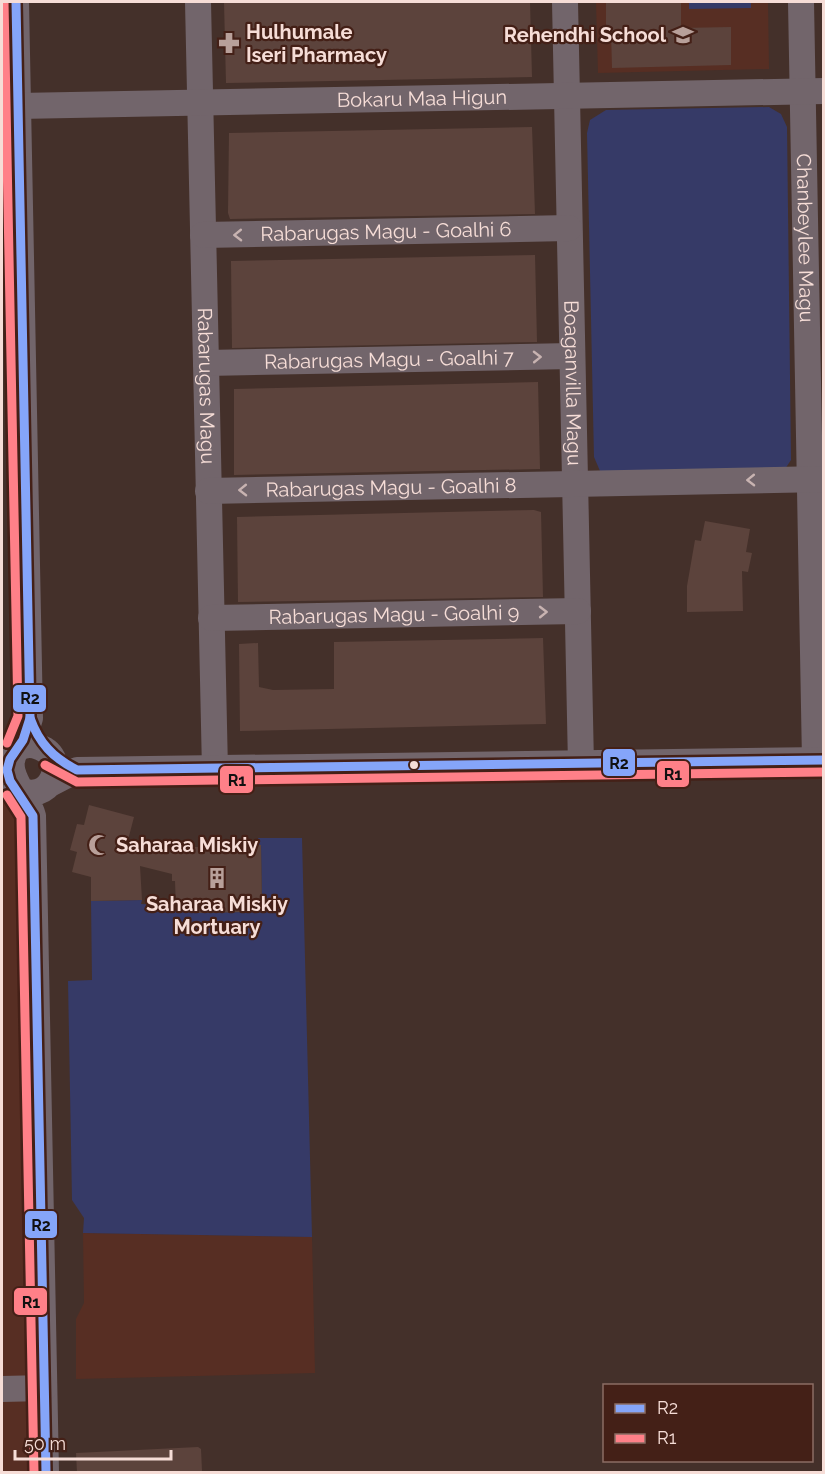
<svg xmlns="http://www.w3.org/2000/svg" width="825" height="1474" font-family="Raleway,sans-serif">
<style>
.built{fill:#572e23}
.green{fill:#363a67}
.building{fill:#5c433c}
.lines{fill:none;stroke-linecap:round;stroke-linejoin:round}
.minor{stroke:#72656b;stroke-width:26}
.bus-1-casing{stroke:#442017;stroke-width:14}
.bus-2-casing{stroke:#442017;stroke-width:14}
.bus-1{stroke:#85a5f9;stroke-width:9}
.bus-2{stroke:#ff8088;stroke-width:9}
.oneway{stroke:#c8b3b1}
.bus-dot{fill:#f6ddd7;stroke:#442017;stroke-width:2}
.labels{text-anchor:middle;stroke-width:4.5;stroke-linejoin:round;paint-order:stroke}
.poi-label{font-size:20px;font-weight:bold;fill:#f6ddd7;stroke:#442017;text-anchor:start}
.street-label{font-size:20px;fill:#f6ddd7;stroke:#442017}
.line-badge{stroke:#442017;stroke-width:2}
.pale-badge-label{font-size:16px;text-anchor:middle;font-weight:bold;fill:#111}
</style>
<rect width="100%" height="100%" fill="#44302a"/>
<g class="built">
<polygon points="596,2 768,2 769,69 598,73"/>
<polygon points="2,785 33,816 46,1472 2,1472"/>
<polygon points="83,1233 312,1237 315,1373 76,1379 76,1319 84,1303"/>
</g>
<g class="green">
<polygon points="689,2 751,2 751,8 689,9"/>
<polygon points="769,107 781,114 787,127 791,460 783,472 600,471 594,457 587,133 590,120 606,110"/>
<polygon points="258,838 302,838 312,1237 83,1233 84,1218 72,1200 68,981 92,980 91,901 142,900 141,904 176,906 177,909 190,909 190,913 246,912 247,908 262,907 261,846 258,846"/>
</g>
<g class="building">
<polygon points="224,2 530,2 532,77 226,83"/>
<polygon points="606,2 681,2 681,28 731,27 731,65 612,68 611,32 606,32"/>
<polygon points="532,127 535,214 230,219 228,213 229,133"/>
<polygon points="535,255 537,342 232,348 231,261"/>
<polygon points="538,382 540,469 234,475 234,389"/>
<polygon points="534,510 541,512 543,597 238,602 237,517"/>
<polygon points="705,521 750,529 746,552 752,553 748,572 742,571 743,611 687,612 687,586 695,540 701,541"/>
<polygon points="543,638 546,724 240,731 239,644 258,643 259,687 273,690 334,689 334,642"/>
<polygon points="89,805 134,817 128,840 161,848 261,845 262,907 247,908 247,912 190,913 190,909 176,909 175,881 172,881 172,874 140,866 142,900 91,901 91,877 72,872 77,852 70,850 77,824 84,825"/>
<polygon points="198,1447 201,1449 202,1471 199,1473 77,1473 76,1453"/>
</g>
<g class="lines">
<g class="minor">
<polyline points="16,2 30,718 24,738 17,749"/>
<path id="s1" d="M198,2L215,770"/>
<path id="s2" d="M565,2L581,765"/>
<path id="s3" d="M801,2L815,761"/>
<path id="s4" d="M18,106L824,91"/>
<path id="s5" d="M203,235L569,228"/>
<path id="s6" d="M206,363L572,356"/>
<path id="s7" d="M208,491L824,479"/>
<path id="s8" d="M211,618L578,611"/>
<polyline points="50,784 77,770 824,760"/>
<path d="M16,788C50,808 71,758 39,747C32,744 23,745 17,749C0,770 28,795 33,816L46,1472"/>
<polyline points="2,1389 44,1388"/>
</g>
<defs>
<g id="bus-1">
<polyline points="16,2 30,718 23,740 10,759 7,770 10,781 33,816 46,1472"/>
<path d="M30,718C39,743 53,758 77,770L824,760"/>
</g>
<g id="bus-2">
<polyline points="4,2 18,716 7,743"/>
<polyline points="45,765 77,782 824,772"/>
<polyline points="7,795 21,817 34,1472"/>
</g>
</defs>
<use href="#bus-1" class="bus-1-casing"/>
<use href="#bus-2" class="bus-2-casing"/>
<use href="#bus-1" class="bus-1"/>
<use href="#bus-2" class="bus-2"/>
</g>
<defs><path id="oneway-chevron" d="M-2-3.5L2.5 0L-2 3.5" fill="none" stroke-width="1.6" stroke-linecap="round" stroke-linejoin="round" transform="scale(1.5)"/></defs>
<g class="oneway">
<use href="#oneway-chevron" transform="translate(238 235) rotate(179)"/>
<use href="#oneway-chevron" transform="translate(537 357) rotate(-1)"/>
<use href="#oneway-chevron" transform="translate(751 480) rotate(179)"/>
<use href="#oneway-chevron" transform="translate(243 490) rotate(179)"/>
<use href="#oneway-chevron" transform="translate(543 612) rotate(-1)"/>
</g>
<defs>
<symbol id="school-bare" viewBox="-9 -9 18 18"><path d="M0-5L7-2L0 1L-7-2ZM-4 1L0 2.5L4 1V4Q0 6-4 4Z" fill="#b8a09a" stroke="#442017" stroke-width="2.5" paint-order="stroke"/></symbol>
<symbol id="pharmacy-bare" viewBox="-9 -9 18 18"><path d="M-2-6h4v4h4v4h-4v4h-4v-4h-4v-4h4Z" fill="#b8a09a" stroke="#442017" stroke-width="2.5" paint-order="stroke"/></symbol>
<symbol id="mosque-bare" viewBox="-9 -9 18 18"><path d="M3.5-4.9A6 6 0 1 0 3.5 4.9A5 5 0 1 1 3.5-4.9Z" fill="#b8a09a" stroke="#442017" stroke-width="2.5" paint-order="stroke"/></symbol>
<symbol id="building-bare" viewBox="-9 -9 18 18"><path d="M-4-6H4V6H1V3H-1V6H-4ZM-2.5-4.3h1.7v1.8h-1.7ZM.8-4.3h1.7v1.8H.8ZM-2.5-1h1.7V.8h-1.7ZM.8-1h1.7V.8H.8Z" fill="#b8a09a" stroke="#442017" stroke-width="2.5" paint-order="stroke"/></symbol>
</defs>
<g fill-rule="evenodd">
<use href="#school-bare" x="668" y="20" width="30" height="30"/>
<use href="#pharmacy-bare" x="214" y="28" width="30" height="30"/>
<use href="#mosque-bare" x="84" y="830" width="30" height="30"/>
<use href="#building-bare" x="202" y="863" width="30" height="30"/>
</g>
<circle class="bus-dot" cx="414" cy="765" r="5"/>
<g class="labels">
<g class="poi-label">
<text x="246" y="39">Hulhumale<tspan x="246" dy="23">Iseri Pharmacy</tspan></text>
<text x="666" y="42" text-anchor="end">Rehendhi School</text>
<text x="116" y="852">Saharaa Miskiy</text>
<text x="217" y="911" text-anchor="middle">Saharaa Miskiy<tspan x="217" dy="23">Mortuary</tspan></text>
</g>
<g class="street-label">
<text dy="7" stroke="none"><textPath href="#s4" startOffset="404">Bokaru Maa Higun</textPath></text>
<text dy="7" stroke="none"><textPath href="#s5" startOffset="183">Rabarugas Magu - Goalhi 6</textPath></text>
<text dy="7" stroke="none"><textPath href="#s3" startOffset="236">Chanbeylee Magu</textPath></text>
<text dy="7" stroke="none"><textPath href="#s6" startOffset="183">Rabarugas Magu - Goalhi 7</textPath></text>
<text dy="7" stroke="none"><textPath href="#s2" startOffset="381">Boaganvilla Magu</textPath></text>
<text dy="7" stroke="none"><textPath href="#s1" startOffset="384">Rabarugas Magu</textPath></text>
<text dy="7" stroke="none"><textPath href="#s7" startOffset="183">Rabarugas Magu - Goalhi 8</textPath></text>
<text dy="7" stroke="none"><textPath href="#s8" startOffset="183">Rabarugas Magu - Goalhi 9</textPath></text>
</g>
</g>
<g class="line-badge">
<rect x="12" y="684" width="35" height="29" rx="6" fill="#85a5f9"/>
<rect x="602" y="748" width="34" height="29" rx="6" fill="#85a5f9"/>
<rect x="656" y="760" width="34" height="28" rx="6" fill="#ff8088"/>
<rect x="219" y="765" width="35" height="29" rx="6" fill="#ff8088"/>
<rect x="24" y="1210" width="34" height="29" rx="6" fill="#85a5f9"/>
<rect x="13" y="1287" width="35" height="29" rx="6" fill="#ff8088"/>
</g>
<g class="pale-badge-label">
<text x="30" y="704">R2</text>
<text x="619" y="769">R2</text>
<text x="673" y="780">R1</text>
<text x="237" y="786">R1</text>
<text x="41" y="1231">R2</text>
<text x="31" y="1308">R1</text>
</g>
<rect width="825" height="1474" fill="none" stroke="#f6ddd7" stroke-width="6"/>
<rect x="603" y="1384" width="210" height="78" fill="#442017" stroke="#8b6c64" stroke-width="1.5"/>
<rect x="615" y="1404" width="30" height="9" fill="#85a5f9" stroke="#8b6c64" stroke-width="1.5"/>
<text x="657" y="1414" font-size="18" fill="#f6ddd7">R2</text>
<rect x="615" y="1434" width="30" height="9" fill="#ff8088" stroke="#8b6c64" stroke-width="1.5"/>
<text x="657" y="1444" font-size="18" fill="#f6ddd7">R1</text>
<path d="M15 1450v9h156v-9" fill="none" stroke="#f6ddd7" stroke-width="3"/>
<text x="24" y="1450" font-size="18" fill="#f6ddd7" stroke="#442017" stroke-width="4.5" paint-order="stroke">50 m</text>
</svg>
